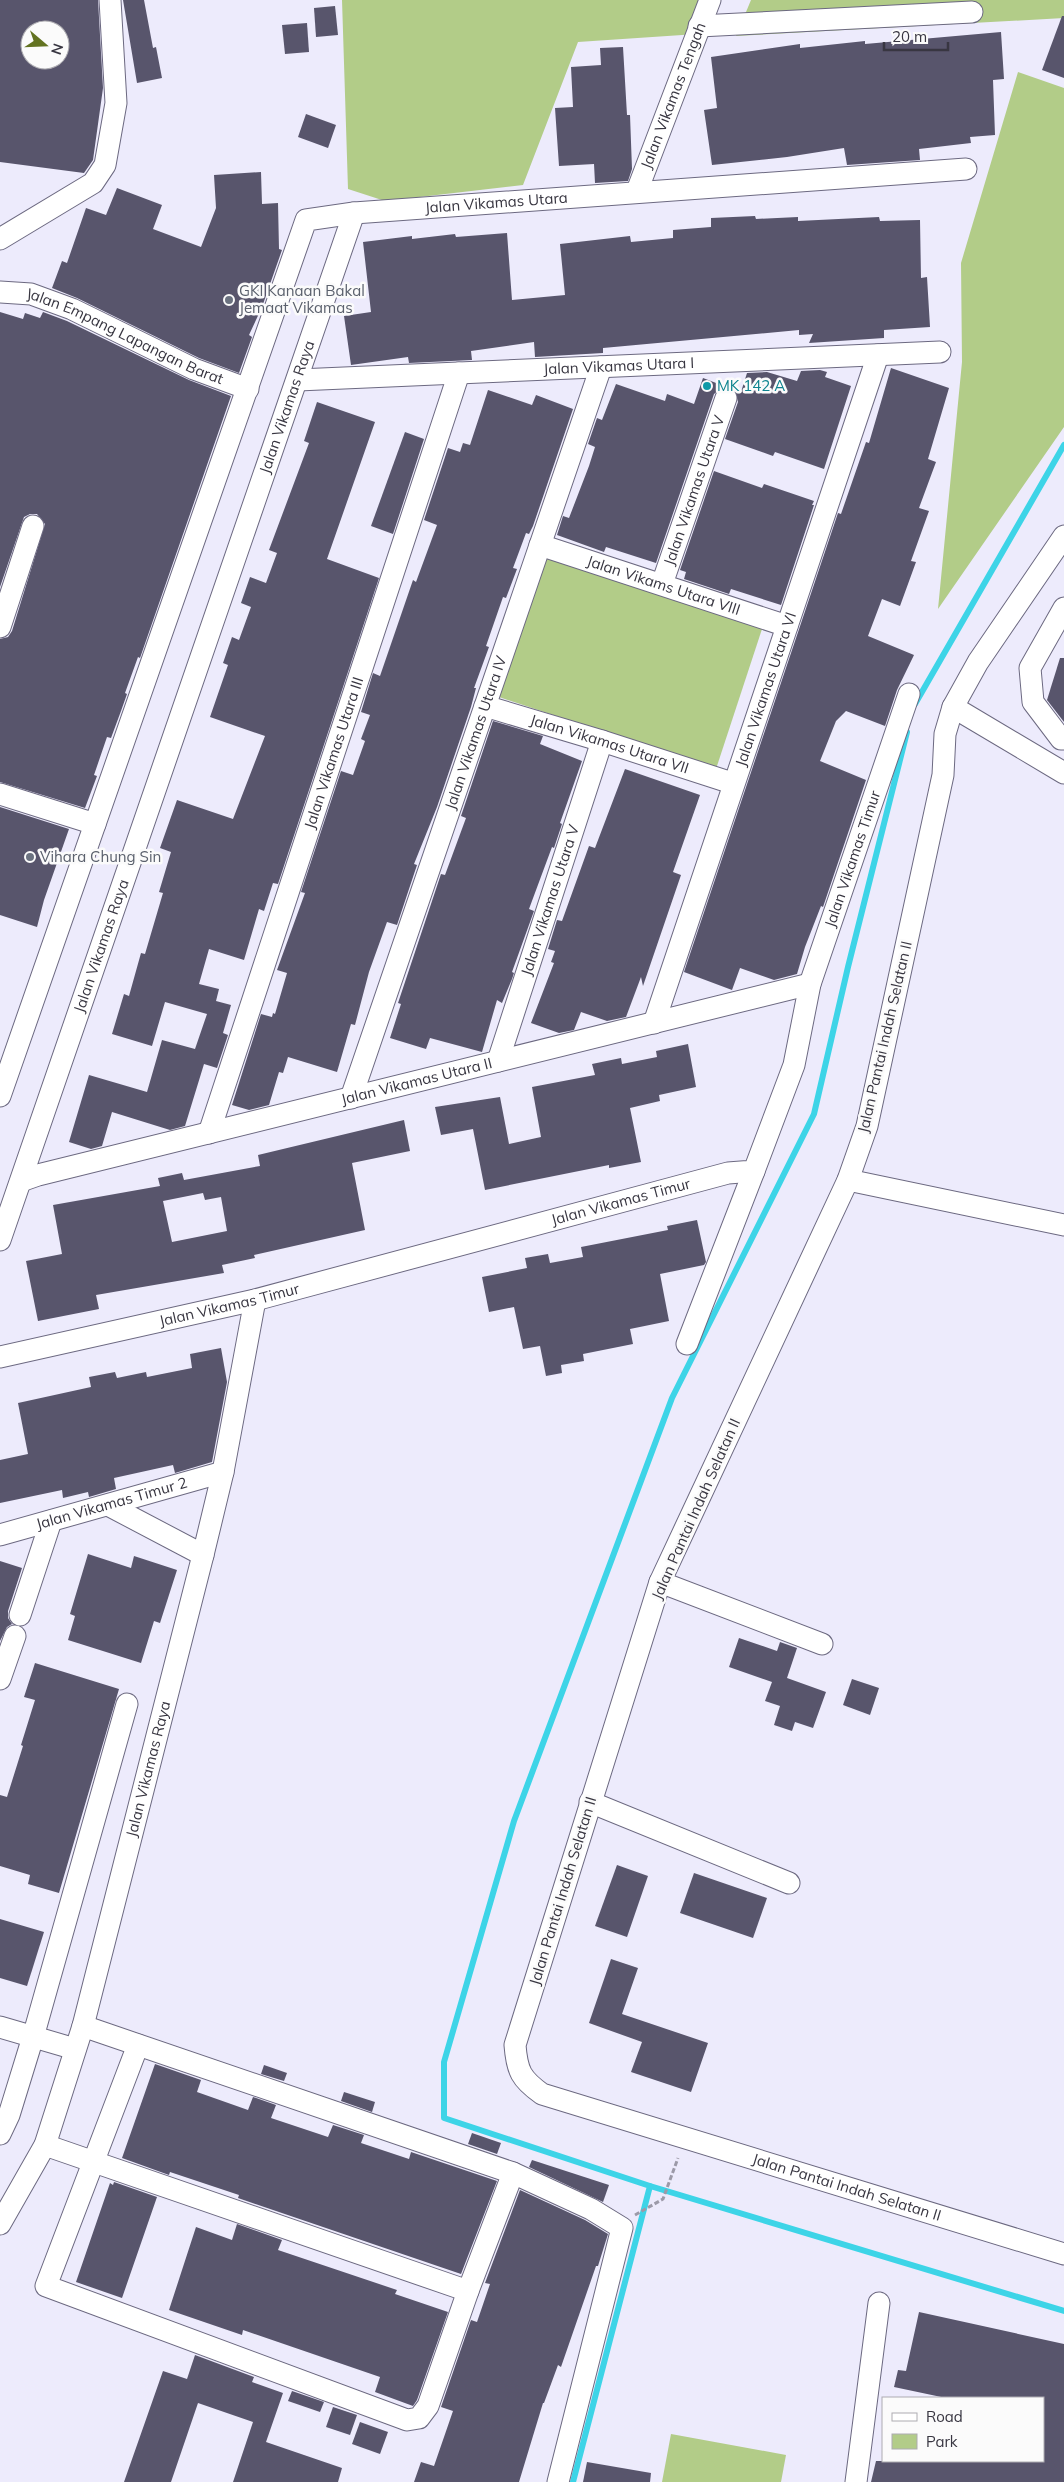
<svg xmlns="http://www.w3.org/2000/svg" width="1064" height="2482" font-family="Mulish,sans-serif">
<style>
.green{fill:#b2cc88}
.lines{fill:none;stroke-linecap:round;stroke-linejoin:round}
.stream{stroke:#3dd4e7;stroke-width:6}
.building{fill:#58556c;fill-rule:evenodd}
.minor-casing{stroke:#6c6981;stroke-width:23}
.path{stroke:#9c9aa8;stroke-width:3;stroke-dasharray:5 2.5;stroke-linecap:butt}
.minor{stroke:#fff;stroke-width:21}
.worship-dot{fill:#6b7280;stroke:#fbfbfb;stroke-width:2}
.culture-dot{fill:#0f9aa8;stroke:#fbfbfb;stroke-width:2}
.labels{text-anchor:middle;stroke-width:5;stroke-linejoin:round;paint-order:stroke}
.street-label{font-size:15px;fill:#383641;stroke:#fbfbfb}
.worship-label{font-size:15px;fill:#5b616d;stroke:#fbfbfb;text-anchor:start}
.culture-label{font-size:15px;fill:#0d838f;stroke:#fbfbfb;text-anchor:start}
</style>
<rect width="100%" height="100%" fill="#edebfc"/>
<g class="green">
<polygon points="342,0 710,0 697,34 578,42 523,185 385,201 348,189"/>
<polygon points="751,0 1064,0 1064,18 736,36"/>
<polygon points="1018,72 1064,88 1064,427 938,609 962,362 961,263"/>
<polygon points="540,553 763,626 716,769 493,695"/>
<polygon points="671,2434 786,2455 781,2482 662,2482"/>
</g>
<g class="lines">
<g class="stream">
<polyline points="915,704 1064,445"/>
<polyline points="650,2186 1064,2311"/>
<polyline points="573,2482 650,2186 444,2118 444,2062 514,1821 672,1398 814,1114 848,967 907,732"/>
</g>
</g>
<g class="building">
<path d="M0,0H98L103,88L93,160L84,173L0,162ZM30,30H60V60H30Z"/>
<polygon points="123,0 144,0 153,48 156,47 162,78 137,83"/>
<polygon points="335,6 338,35 316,37 314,8"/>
<polygon points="1062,16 1064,16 1064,78 1042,70"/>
<polygon points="307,23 309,52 285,54 282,25"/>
<polygon points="1001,32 1004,79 993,80 995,135 970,137 971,143 919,149 920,160 847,165 844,148 787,157 712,165 704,110 717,108 711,57 800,44 800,48 865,41 865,44"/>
<polygon points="623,47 627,115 630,115 632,169 628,181 595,183 594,164 559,166 555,108 573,107 571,67 601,65 600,48"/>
<polygon points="306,114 336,125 328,148 298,137"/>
<polygon points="261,172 262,204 278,203 279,249 282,250 262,307 249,335 252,337 239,373 199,358 77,298 52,288 62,261 67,263 86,208 106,215 117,188 162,205 153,229 201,247 216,208 214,175"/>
<polygon points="755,216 756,219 798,217 798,221 879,217 880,221 920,220 921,278 927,277 930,327 884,330 884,338 809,343 813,334 799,335 799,330 603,348 603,353 535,357 534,342 471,351 472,360 409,363 408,357 351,365 344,316 371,312 363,242 412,236 412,239 455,234 456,237 507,233 512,300 565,295 560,244 630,236 631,242 673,238 673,230 711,227 711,218"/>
<polygon points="0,312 23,319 25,313 40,318 43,312 67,321 189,380 231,396 140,658 138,657 125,693 127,694 121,711 111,738 107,737 94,775 97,776 85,808 0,782 0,639 8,637 12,631 45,524 37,514 30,514 24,517 0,587"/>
<polygon points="891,368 949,388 928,459 936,462 919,508 929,511 911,561 916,562 900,606 882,599 868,636 914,655 897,690 885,726 846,711 836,721 820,761 866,780 823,907 821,906 805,947 797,974 774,980 740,968 732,990 684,972 838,513 841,514 866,442 869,443"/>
<polygon points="820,370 827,372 825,377 851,386 824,469 775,452 773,456 725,439 738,402 735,390 741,392 747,373 767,372 797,381 801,371"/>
<polygon points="703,378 724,386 714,394 656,563 606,547 604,552 557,535 563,516 569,518 589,466 595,447 588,444 597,418 602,420 616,384 665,401 667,394 694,404"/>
<polygon points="488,390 532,405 536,395 573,409 533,526 529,534 526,533 513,568 517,569 506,598 503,597 486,646 489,647 474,688 476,688 471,707 437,807 414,864 417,865 397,925 387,922 369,972 355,1025 351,1024 337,1072 288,1057 283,1073 279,1072 269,1105 249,1110 232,1105 261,1014 272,1017 273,1013 275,1014 287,973 277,970 305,893 301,892 341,771 353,775 365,741 361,739 370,715 361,712 373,673 380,676 413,580 416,582 437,525 424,520 448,448 460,452 463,443 470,445"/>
<polygon points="317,402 375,422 327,559 379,578 278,884 273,883 264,911 259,909 244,960 209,949 199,984 219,989 216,1001 231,1005 223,1033 228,1035 217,1068 204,1064 185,1126 170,1130 112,1112 102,1146 91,1149 69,1142 89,1075 147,1092 162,1040 195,1049 207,1014 165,1002 152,1046 112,1034 124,994 129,996 141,953 145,954 163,893 159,892 171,852 160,848 177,800 233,819 265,736 210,717 228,665 223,663 232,637 239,640 251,607 241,603 250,577 266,583 277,553 269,550 309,443 304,441"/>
<polygon points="405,432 424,439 393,534 371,526"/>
<polygon points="714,471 762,488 764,484 814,501 812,505 814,505 781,605 731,589 729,594 684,579 686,572 680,570"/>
<polygon points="1060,658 1064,658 1064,722 1047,700"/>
<polygon points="493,721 543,736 540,744 582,761 560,823 562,824 554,848 552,847 529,909 534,911 512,972 514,973 512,979 502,1003 497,1000 482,1052 430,1038 426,1049 390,1038 401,1004 398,1003 441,874 445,875 466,818 461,816"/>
<polygon points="625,769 700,795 673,872 681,875 643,986 641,977 626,1017 607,1021 581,1012 574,1030 559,1033 531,1023 554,963 551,962 555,951 548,949 557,920 562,921 589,846 595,848"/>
<polygon points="0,807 69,829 44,900 37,927 0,915"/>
<polygon points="688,1044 696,1087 659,1095 660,1101 630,1108 641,1162 609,1168 609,1165 485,1190 473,1129 441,1135 435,1107 500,1097 509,1144 541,1137 532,1087 595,1075 592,1064 621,1058 622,1064 657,1057 656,1051"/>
<path d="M404,1120L410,1151L352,1163L365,1230L254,1255L255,1258L222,1265L224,1273L96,1295L99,1309L38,1321L26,1261L62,1254L53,1205L160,1186L158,1178L182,1173L184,1180L260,1166L258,1155ZM203,1193L205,1200L221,1197L227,1231L172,1242L163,1201Z"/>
<polygon points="697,1220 706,1262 704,1265 660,1274 669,1321 630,1329 633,1344 583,1354 584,1361 561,1365 562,1373 546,1376 540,1346 523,1349 514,1307 489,1312 482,1277 527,1268 525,1258 548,1254 550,1263 583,1257 581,1247 668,1230 667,1226"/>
<polygon points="221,1348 227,1382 212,1462 175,1473 173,1465 114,1478 116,1489 89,1497 88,1492 63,1498 62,1490 0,1503 0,1460 28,1454 18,1403 91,1387 89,1377 115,1372 117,1378 146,1372 147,1377 192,1368 190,1354"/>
<polygon points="88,1554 131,1568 134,1556 177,1570 160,1623 154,1621 141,1663 68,1640 75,1616 70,1614"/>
<polygon points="0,1561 22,1568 8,1611 8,1618 12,1624 7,1627 0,1641"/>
<polygon points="739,1638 777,1651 780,1642 797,1648 787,1678 826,1692 813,1728 795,1722 792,1731 774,1725 780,1706 765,1701 772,1682 729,1667"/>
<polygon points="35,1663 119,1689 59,1893 28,1884 30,1875 0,1866 0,1795 7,1797 23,1746 21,1745 35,1700 24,1697"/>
<polygon points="852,1679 879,1688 870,1715 843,1705"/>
<polygon points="617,1865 648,1876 627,1937 595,1926"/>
<polygon points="694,1873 767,1898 753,1938 680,1913"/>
<polygon points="0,1919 44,1932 27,1986 0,1978"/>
<polygon points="611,1959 638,1968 622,2014 708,2043 691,2092 631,2072 642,2042 589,2023"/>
<polygon points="155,2064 201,2080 197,2092 248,2110 253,2097 276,2105 271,2118 328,2137 333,2125 364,2135 361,2143 409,2159 411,2152 497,2181 461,2274 238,2198 239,2195 170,2172 169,2175 122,2158"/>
<polygon points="264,2065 287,2073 284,2081 261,2074"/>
<polygon points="344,2092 375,2102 372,2112 341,2101"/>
<polygon points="472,2133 501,2143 497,2154 468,2144"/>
<polygon points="532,2160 609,2185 603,2202 529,2167"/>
<polygon points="114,2182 157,2197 122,2298 76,2282 110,2183 113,2185"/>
<polygon points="520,2190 585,2220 608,2234 598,2266 596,2266 561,2367 558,2365 544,2403 543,2403 519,2482 414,2482 421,2462 434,2466 453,2411 441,2407 471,2320 477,2322 490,2284 485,2283"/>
<polygon points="237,2224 282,2240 278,2250 397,2290 395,2294 448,2312 417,2400 413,2406 375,2392 380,2377 243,2330 242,2335 169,2310 196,2227 232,2240"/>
<polygon points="919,2312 1064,2344 1064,2482 871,2482 876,2461 1043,2461 1043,2398 946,2398 894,2387 898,2370 906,2371"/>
<polygon points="195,2355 254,2377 252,2382 283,2393 266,2442 342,2468 338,2482 233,2482 253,2422 198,2403 171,2482 124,2482 163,2371 187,2379"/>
<polygon points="292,2391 324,2402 320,2412 288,2401"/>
<polygon points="333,2407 357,2415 350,2435 326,2427"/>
<polygon points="360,2422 388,2432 380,2454 352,2444"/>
<polygon points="587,2462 651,2473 650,2482 583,2482"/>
</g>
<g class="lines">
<defs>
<g id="minor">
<polyline points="699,26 972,12"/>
<path id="s1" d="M637,191L710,0"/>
<polyline points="0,239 93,183 105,165 116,103 110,0"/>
<path id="s2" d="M0,292L31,294L72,309L194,369L248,389"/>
<path id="s3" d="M298,380L940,352"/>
<path id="s4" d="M1064,536L978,662L953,707L945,734L943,775L867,1126L848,1180L660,1582L515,2045C517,2071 521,2079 542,2094L1064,2254"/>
<path id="s5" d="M540,545L787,626"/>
<path id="s6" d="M662,584L726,398"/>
<polyline points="1064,608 1030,668 1033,702 1061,739 1064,739"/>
<polyline points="0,627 33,526"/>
<path id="s7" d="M485,706L602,741L732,783"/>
<polyline points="953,707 1064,773"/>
<polyline points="0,794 95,824"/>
<path id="s8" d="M654,1023L878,355"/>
<path id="s9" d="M498,1061L602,741"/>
<path id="s10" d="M0,1096L306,220L354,213L966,169"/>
<path id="s11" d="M351,1098L601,367"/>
<path id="s12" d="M209,1133L459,373"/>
<polyline points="848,1180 1064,1225"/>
<path id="s13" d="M21,1181L38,1175L810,984"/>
<path id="s14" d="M0,1240L354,213"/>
<polyline points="687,1344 754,1171"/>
<path id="s15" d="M0,1357L255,1300L728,1173L754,1171L794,1065L810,984L909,694"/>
<polyline points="108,1505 203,1555"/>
<path id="s16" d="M0,1535L223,1472"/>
<polyline points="660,1582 822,1644"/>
<polyline points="20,1615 51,1521"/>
<polyline points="0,1679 15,1636"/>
<polyline points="590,1802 789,1883"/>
<polyline points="83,2026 513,2173 591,2209 622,2228 558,2482"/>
<polyline points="0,2027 75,2049"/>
<polyline points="138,2045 46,2286 407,2420 419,2418 428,2406 468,2291 513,2173"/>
<polyline points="0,2134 9,2115 33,2037 127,1704"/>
<polyline points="45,2145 468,2291"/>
<path id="s17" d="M0,2224L45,2145L83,2026L203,1555L223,1472L255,1300"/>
<polyline points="856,2482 879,2303"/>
</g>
</defs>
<use href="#minor" class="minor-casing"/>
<polyline class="path" points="635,2215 663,2199 678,2158"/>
<use href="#minor" class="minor"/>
</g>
<g class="worship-dot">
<circle cx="229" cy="300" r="5"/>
<circle cx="30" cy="857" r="5"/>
</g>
<circle class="culture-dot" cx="707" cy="386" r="5"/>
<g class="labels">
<g class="street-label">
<text dy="5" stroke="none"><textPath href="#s1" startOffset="102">Jalan Vikamas Tengah</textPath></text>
<text dy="5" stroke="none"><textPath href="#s10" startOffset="1119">Jalan Vikamas Utara</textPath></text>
<text dy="5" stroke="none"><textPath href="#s2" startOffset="134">Jalan Empang Lapangan Barat</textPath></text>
<text dy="5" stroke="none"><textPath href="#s3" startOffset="321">Jalan Vikamas Utara I</textPath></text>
<text dy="5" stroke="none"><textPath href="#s14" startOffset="881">Jalan Vikamas Raya</textPath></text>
<text dy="5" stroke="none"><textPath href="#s6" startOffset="99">Jalan Vikamas Utara V</textPath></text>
<text dy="5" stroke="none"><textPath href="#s5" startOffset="130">Jalan Vikams Utara VIII</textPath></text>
<text dy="5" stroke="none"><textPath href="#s8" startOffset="352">Jalan Vikamas Utara VI</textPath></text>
<text dy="5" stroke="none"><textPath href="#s11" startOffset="386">Jalan Vikamas Utara IV</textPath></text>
<text dy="5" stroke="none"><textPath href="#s7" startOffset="130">Jalan Vikamas Utara VII</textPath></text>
<text dy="5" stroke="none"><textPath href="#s12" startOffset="400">Jalan Vikamas Utara III</textPath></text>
<text dy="5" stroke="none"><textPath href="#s15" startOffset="1105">Jalan Vikamas Timur</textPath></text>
<text dy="5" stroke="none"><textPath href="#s9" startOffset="169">Jalan Vikamas Utara V</textPath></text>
<text dy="5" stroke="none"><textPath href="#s14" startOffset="311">Jalan Vikamas Raya</textPath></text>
<text transform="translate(885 1037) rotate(-77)" y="5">Jalan Pantai Indah Selatan II</text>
<text dy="5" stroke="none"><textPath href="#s13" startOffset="408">Jalan Vikamas Utara II</textPath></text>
<text dy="5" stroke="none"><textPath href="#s15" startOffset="640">Jalan Vikamas Timur</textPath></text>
<text dy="5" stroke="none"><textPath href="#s15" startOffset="235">Jalan Vikamas Timur</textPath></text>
<text dy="5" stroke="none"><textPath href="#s16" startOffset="116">Jalan Vikamas Timur 2</textPath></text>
<text transform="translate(696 1509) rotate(-66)" y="5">Jalan Pantai Indah Selatan II</text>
<text dy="5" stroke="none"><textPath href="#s17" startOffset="481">Jalan Vikamas Raya</textPath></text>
<text transform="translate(563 1891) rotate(-73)" y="5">Jalan Pantai Indah Selatan II</text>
<text dy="5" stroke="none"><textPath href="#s4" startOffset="1996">Jalan Pantai Indah Selatan II</textPath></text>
</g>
<g class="worship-label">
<text x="239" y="296">GKI Kanaan Bakal<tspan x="239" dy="17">Jemaat Vikamas</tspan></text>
<text x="40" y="862">Vihara Chung Sin</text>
</g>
<g class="culture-label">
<text x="717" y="391">MK 142 A</text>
</g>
</g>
<rect x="882" y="2397" width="162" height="65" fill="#fbfbfb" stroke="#adacb1"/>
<rect x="892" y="2413" width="25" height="8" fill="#ffffff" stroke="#adacb1"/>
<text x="926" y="2422" font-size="15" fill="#383641">Road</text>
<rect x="892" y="2434" width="25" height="15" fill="#b2cc88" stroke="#adacb1"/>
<text x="926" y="2447" font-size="15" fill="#383641">Park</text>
<g transform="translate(45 45) rotate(109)"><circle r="24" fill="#fbfbfb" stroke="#adacb1"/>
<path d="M0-4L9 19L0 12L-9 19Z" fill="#637321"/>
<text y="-8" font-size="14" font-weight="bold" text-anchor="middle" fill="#383641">N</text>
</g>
<path d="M884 42v8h64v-8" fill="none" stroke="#383641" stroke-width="2.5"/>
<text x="892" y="42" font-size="15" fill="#383641" stroke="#fbfbfb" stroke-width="4" paint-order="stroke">20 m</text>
</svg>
